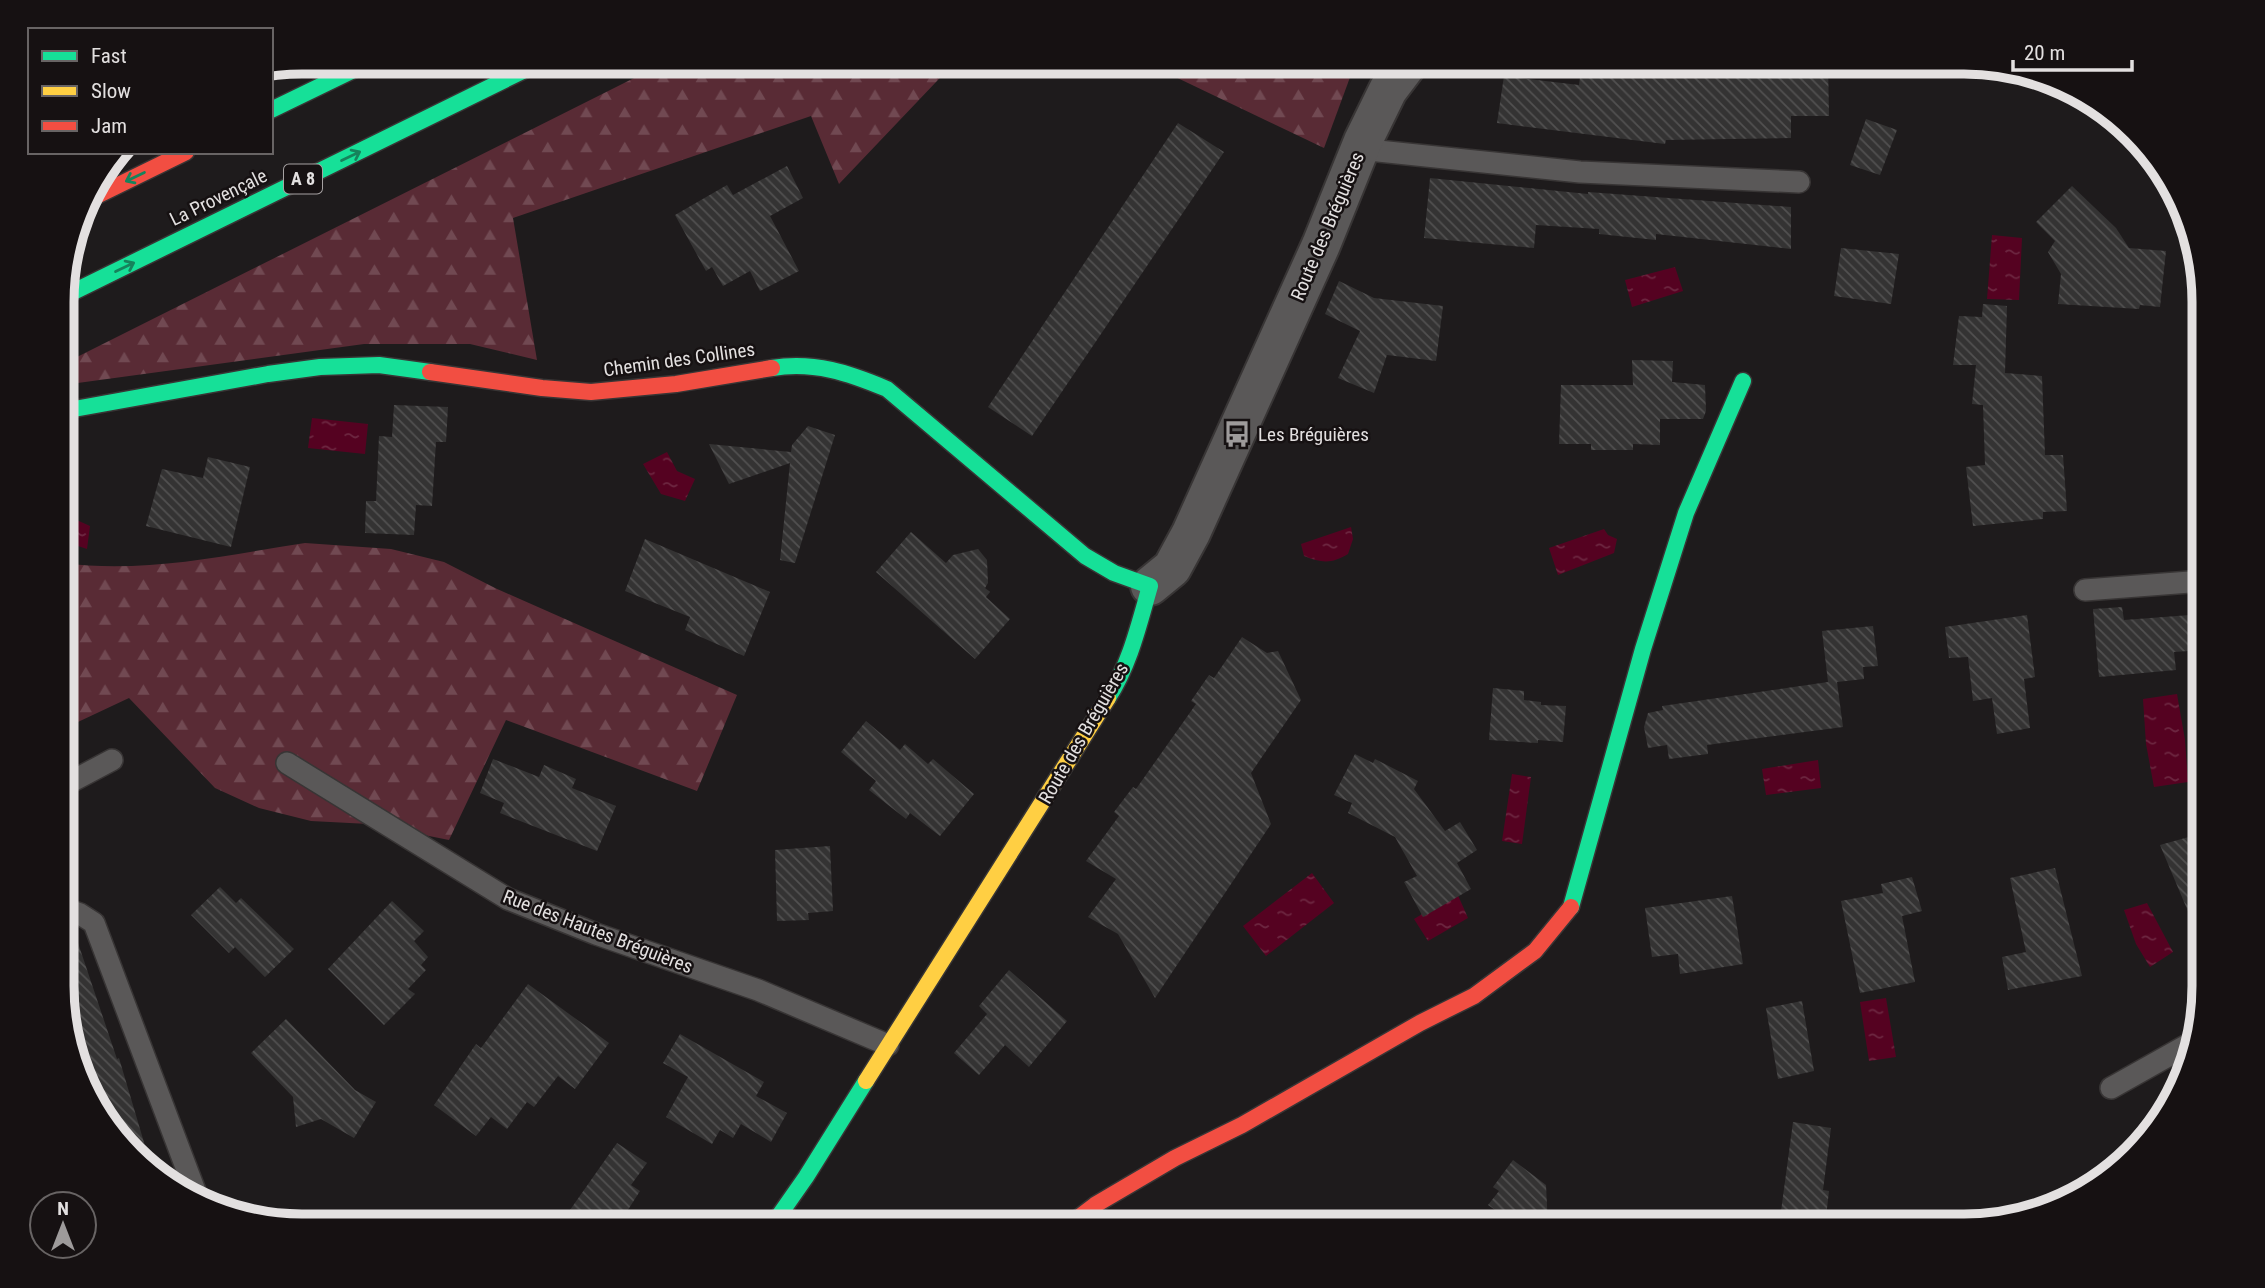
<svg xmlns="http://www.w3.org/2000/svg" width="2265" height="1288" font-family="'Roboto Condensed',sans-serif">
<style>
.forest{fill:url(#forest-firs)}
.water{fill:url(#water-ripples)}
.building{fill:url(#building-back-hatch)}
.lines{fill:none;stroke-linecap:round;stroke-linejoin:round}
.lane-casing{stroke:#383535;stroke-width:24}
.street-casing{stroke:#383535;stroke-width:42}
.fast-casing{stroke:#383535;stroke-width:19}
.slow-casing{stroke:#383535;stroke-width:19}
.jam-casing{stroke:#383535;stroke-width:19}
.lane{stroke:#5a5858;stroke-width:21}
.street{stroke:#5a5858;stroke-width:38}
.fast{stroke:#16e098;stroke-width:16}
.slow{stroke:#ffcf43;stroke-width:16}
.jam{stroke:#f24e42;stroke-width:16}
.oneway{stroke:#16835c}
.labels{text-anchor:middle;stroke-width:5;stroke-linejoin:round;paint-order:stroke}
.shield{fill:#161112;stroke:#a6a2a2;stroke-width:2}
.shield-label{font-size:18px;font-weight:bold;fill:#e3e0e0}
.street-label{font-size:19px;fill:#e3e0e0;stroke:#161112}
.poi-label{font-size:19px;fill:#e3e0e0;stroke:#161112;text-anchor:start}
.rim{fill:none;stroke:#e3e0e0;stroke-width:9}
</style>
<defs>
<pattern id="forest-firs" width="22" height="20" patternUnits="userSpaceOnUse" patternTransform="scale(1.75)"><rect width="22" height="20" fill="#592b35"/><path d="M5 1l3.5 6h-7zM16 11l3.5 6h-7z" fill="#714952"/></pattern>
<pattern id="water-ripples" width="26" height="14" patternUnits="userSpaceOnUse" patternTransform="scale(1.75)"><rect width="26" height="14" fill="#550221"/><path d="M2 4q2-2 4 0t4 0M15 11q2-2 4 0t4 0" fill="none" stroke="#6d2741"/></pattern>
<pattern id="building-back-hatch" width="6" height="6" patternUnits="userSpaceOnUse" patternTransform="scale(1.75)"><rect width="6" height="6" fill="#343333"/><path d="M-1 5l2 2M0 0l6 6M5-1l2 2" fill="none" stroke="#515050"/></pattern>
</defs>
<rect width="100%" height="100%" fill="#1e1b1c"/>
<g class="forest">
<polygon points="668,61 956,61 839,184 811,116 513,218 537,360 470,344 364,344 63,385 63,364"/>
<polygon points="1142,61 1356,61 1324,148"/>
<path d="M305,543L391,549L444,562L495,588L737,695L697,791L506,720L449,840L369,824L311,821L259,808L215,788L129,698L63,729V563C144,574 225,555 305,543Z"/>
</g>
<g class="water">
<polygon points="1992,235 2022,238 2019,300 1987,299"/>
<polygon points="1675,267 1683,291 1632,307 1625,280"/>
<polygon points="312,418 368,424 365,454 308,448"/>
<polygon points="667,452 677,471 695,479 685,501 661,494 643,464"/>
<polygon points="63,508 70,517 90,526 87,549 63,541"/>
<path d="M1351,527L1353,539L1348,554C1332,564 1321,563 1304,556L1301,544Z"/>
<polygon points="1604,529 1608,535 1617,539 1614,553 1558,575 1549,548"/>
<polygon points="2177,694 2185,740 2188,782 2154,787 2146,744 2143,699"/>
<polygon points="1818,760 1821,788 1766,795 1762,769"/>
<polygon points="1512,774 1531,777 1522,844 1502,841"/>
<polygon points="1312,873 1334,903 1266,956 1243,926"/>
<polygon points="1457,893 1468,918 1428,941 1414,919"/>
<polygon points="2147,903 2173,952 2150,967 2136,944 2124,910"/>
<polygon points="1886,998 1896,1057 1869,1061 1860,1002"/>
</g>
<g class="building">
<polygon points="1582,61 1828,61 1829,116 1791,116 1791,138 1666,140 1665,144 1497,123 1504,76 1579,85"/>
<polygon points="1866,119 1897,130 1880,175 1850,165"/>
<polygon points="1178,123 1224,152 1032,436 988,407"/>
<polygon points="787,166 803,198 770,216 799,271 760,291 750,271 723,286 712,267 706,271 675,215 727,185 733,195"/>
<polygon points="1430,178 1588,194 1588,192 1791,207 1791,249 1656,234 1656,240 1599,234 1599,229 1536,225 1534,248 1424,238"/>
<polygon points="2072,186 2116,228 2129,248 2166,251 2160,307 2140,305 2139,309 2058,304 2061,274 2048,252 2055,241 2036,222"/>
<polygon points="1841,248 1899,254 1891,304 1834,296"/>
<polygon points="1339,281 1374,298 1443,306 1436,361 1387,355 1374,393 1338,378 1360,331 1325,314"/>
<polygon points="1983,304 2007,306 2005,373 2042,376 2045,455 2063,455 2067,511 2043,512 2043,519 1973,526 1966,467 1985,465 1983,405 1972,404 1976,365 1953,365 1959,316 1982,317"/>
<polygon points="1632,360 1673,361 1672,382 1705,385 1706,411 1703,419 1660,419 1660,445 1633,444 1633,450 1591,450 1591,444 1559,444 1561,385 1633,385"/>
<polygon points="394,405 448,407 446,442 436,442 432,506 416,505 414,535 365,533 366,501 376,501 379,436 392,437"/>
<polygon points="808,426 835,435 795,563 780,560 790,463 729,484 709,444 791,452 792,445"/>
<polygon points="208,457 250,467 231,547 146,526 162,469 203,478"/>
<polygon points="911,532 946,563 953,555 978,549 987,560 988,583 985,588 990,592 986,597 1010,619 975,659 876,572"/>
<polygon points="645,539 770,592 744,656 685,630 690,617 625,591"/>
<polygon points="2122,607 2124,620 2203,614 2203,650 2174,652 2176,670 2099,677 2093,609"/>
<polygon points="2027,615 2035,677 2024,679 2030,728 1997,734 1992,698 1973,701 1968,657 1949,658 1945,627"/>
<polygon points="1873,626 1878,666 1863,667 1864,679 1837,682 1843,727 1707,745 1708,754 1669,759 1667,745 1648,748 1644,727 1648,713 1663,710 1662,706 1828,682 1822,631"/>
<polygon points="1242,637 1267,653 1278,651 1301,700 1251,773 1271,824 1155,998 1118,934 1088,917 1116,879 1086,861 1119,816 1114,812 1133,787 1136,789 1196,704 1191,701 1209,675 1214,678"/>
<polygon points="1493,688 1524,691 1524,700 1541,702 1541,705 1566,706 1563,742 1538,740 1538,743 1489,740"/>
<polygon points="866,721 900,750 905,744 928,764 933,759 974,794 940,836 910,813 906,819 869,790 876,781 841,752"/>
<polygon points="1355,754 1373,763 1375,759 1418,781 1414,789 1445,831 1460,822 1477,850 1457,863 1471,889 1423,917 1404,882 1417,876 1395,837 1348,813 1352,803 1334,795"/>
<polygon points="493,759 539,777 544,765 576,779 572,788 616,806 597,851 500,813 504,803 480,793"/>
<polygon points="2203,833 2203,947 2160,845"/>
<polygon points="830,846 833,911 808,913 809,920 777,921 775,850"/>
<polygon points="2055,868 2082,976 2008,990 2002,957 2026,952 2010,878"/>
<polygon points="1912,877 1922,911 1902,916 1915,982 1860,993 1841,901 1883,893 1881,884"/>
<polygon points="220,887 236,903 241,898 294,949 265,977 235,947 229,953 191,915"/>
<polygon points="1732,896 1743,964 1680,974 1678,954 1652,957 1645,908"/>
<polygon points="392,901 424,931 414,941 428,957 421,965 426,970 408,989 415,994 384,1025 328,969"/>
<polygon points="63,922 72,925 117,1059 119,1058 151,1166 102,1120 63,1017"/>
<polygon points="1009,970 1067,1021 1029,1067 1005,1045 979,1075 954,1053 987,1014 979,1006"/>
<polygon points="528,984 609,1043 575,1089 558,1076 534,1107 527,1102 507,1129 491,1117 476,1136 434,1105 476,1044 481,1048"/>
<polygon points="1802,1001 1814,1071 1778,1079 1766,1008"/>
<polygon points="286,1019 355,1090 376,1102 354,1138 321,1119 296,1127 293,1097 251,1053"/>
<polygon points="680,1034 764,1082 756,1096 787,1113 771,1142 741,1124 733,1138 720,1130 712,1144 666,1117 688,1077 663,1063"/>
<polygon points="1793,1122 1831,1128 1823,1190 1829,1191 1825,1226 1779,1226"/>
<polygon points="617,1143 647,1163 631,1185 640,1191 617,1227 558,1227"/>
<polygon points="1513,1160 1546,1185 1548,1226 1518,1226 1488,1205 1499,1191 1493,1187"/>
</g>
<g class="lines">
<defs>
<g id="lane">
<polyline points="1359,149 1580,172 1799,182"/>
<polyline points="2085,590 2203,581"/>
<polyline points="287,763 508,899 596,934 758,990 888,1045"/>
<polyline points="63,786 112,760"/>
<polyline points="63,908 80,914 94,923 198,1199"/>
<polyline points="2111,1088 2191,1043"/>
</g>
<polyline id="street" points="1150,586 1172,568 1191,533 1321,245 1363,141 1388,90 1410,61"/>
<g id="fast">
<polyline points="271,110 372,61"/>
<polyline points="63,297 543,61"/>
<path d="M772,368C814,361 849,373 887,389L1085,556L1114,573L1150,586C1139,624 1130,664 1108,698"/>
<polyline points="63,411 268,374 320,367 379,365 430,372"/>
<polyline points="1571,907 1643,649 1686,513 1743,381"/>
<polyline points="771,1227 806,1177 866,1081"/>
</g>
<polyline id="slow" points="866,1081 1108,698"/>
<g id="jam">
<polyline points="84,202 186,152"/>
<polyline points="430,372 542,388 591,392 676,384 772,368"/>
<polyline points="1066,1227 1095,1205 1175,1158 1242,1125 1420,1023 1474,996 1535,951 1571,907"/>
</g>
</defs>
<use href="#lane" class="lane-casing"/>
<use href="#street" class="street-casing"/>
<use href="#fast" class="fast-casing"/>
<use href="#slow" class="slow-casing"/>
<use href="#jam" class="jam-casing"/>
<use href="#lane" class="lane"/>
<use href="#street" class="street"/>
<use href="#fast" class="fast"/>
<use href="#slow" class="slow"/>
<use href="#jam" class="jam"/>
</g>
<defs><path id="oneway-shaft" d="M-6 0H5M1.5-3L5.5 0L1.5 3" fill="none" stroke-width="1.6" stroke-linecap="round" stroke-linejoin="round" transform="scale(1.75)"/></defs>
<g class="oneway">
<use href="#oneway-shaft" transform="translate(351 156) rotate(-26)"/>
<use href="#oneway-shaft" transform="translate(135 177) rotate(154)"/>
<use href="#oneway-shaft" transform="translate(125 267) rotate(-26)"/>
</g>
<defs>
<symbol id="bus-bare" viewBox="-9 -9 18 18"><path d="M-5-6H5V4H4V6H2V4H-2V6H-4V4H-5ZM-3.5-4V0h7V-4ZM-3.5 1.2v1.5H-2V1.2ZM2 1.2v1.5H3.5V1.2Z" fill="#9e9b9b" stroke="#161112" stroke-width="2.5" paint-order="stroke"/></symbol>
</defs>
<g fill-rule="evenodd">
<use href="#bus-bare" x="1218" y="415" width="38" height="38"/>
</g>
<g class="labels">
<rect class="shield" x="284" y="164.5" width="38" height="29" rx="5"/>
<g class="shield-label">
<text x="303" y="185">A 8</text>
</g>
<g class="street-label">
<text transform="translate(218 197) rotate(-26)" y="7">La Provençale</text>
<text transform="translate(1327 226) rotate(-67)" y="7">Route des Bréguières</text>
<text transform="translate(679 359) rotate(-8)" y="7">Chemin des Collines</text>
<text transform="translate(1083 733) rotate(-60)" y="7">Route des Bréguières</text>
<text transform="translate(598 931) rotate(21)" y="7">Rue des Hautes Bréguières</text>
</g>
<g class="poi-label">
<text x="1258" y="441">Les Bréguières</text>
</g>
</g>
<path d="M0 0H2265V1288H0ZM302 74H1964A228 228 0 0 1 2192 302V986A228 228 0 0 1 1964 1214H302A228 228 0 0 1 74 986V302A228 228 0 0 1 302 74Z" fill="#161112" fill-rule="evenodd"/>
<path class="rim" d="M302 74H1964A228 228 0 0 1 2192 302V986A228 228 0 0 1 1964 1214H302A228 228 0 0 1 74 986V302A228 228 0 0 1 302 74Z"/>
<rect x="28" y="28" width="245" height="126" fill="#161112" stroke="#686464" stroke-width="2"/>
<rect x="42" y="51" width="35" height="10" fill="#16e098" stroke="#686464" stroke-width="2"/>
<text x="91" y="63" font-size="21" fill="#e3e0e0">Fast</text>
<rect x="42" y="86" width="35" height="10" fill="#ffcf43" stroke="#686464" stroke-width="2"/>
<text x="91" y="98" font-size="21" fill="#e3e0e0">Slow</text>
<rect x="42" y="121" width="35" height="10" fill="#f24e42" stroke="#686464" stroke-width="2"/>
<text x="91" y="133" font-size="21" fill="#e3e0e0">Jam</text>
<g transform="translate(63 1225)"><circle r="33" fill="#161112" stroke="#686464" stroke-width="2"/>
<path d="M0-5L12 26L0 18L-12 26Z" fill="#9e9b9b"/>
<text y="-10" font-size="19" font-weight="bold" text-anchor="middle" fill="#e3e0e0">N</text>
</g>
<path d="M2013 60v10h119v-10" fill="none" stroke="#e3e0e0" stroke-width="3.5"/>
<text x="2024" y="60" font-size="21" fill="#e3e0e0" stroke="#161112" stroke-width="5" paint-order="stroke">20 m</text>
</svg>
